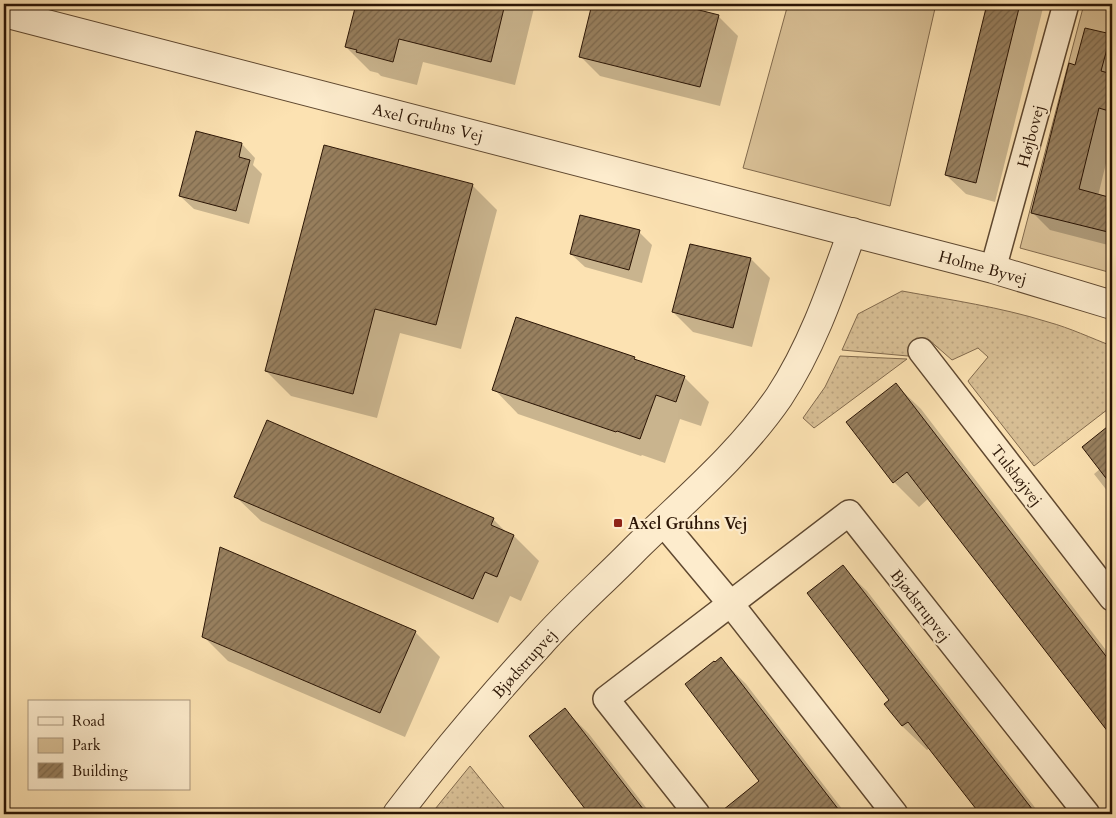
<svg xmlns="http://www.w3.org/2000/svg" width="1116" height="818" font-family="Cardo,serif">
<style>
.grass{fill:url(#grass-dots);stroke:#826a4d}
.park{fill:#d8bf95;stroke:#826a4d}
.shadow{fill:#0003}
.building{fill:url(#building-hatch);stroke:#2b1505}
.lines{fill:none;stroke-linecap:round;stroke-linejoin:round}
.minor-casing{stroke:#5f4830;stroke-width:28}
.tertiary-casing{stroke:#5f4830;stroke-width:30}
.minor{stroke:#fdeccd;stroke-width:25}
.tertiary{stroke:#fdeccd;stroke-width:28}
.poi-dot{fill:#8f2418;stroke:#fdeccd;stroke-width:2}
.labels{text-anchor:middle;stroke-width:4.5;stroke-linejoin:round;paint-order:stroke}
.street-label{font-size:16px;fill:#2b1505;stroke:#fdeccd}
.poi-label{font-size:16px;font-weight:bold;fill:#2b1505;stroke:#fdeccd;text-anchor:start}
</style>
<defs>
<pattern id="grass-dots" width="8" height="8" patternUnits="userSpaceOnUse" patternTransform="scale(1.25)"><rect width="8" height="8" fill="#d8bf95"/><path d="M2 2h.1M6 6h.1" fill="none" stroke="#baa37f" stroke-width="1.8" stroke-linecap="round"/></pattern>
<pattern id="building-hatch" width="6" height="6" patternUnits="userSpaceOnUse" patternTransform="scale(1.25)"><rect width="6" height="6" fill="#98805f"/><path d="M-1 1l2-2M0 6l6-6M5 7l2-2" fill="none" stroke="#7c684c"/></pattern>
</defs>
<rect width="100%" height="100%" fill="#fce2b2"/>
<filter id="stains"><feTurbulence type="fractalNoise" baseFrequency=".004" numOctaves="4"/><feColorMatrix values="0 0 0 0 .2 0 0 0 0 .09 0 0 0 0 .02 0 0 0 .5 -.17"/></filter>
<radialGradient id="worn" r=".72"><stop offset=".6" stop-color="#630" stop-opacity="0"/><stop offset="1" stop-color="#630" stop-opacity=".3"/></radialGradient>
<g class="grass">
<path d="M902,291C951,300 1000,307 1048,322C1070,328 1091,338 1112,346V406L1034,466L970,384L968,381L988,357L978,348L952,360L928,339L908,356L842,350L858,314Z"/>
<polygon points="840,356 907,359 814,428 803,418 825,387"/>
<polygon points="470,766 509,814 431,814"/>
</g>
<g class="park">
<polygon points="788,4 936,4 890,206 743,168"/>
<polygon points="1084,4 1112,4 1112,273 1020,248"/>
</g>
<g class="shadow">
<polygon points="357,4 535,4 515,85 423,62 417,85 381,76 378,73 370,71 346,47"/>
<polygon points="594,4 670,4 718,16 738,36 720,106 600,76 581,57"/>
<polygon points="988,4 1044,4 995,202 966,194 946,175"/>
<polygon points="1086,29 1112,36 1112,139 1098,196 1112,199 1112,246 1050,230 1033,213"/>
<polygon points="242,144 255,158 253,165 262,174 249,224 194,209 180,196"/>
<polygon points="472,185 497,210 461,349 400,333 377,418 291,396 266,371"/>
<polygon points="639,232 652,245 642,283 585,267 571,254"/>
<polygon points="751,259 770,278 752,347 693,332 673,312"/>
<polygon points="634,358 637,361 684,377 709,402 701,426 680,419 665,463 642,455 641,456 518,414 494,389"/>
<polygon points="896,385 921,409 1112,658 1112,735 929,498 919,507 894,482 847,422"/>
<polygon points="1112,425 1112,497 1094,474 1100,469 1084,447"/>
<polygon points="236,497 493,519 507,533 514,536 539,561 521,601 510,596 498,623 261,521"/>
<polygon points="842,567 867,591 1040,814 982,814 930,748 927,750 902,726"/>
<polygon points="415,632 440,657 405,737 228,661 203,636"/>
<polygon points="721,659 746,684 846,814 786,814 686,685"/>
<polygon points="565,710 589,734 651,814 591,814 530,736"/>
</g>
<g class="building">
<polygon points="356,4 505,4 491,62 399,39 393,62 356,52 357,50 345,47"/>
<polygon points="592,4 675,4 719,15 700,87 579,57"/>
<polygon points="987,4 1020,4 976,183 945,175"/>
<polygon points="1085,28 1111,34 1101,71 1112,74 1112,112 1099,108 1079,189 1112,198 1112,233 1031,213 1069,63 1075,65"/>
<polygon points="196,131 242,143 239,157 250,160 236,211 179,196"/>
<polygon points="324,145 473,184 436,325 375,309 353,394 265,371"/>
<polygon points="580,215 640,230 629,270 570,254"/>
<polygon points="690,244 751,258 733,328 672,312"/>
<polygon points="516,317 635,357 634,359 685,376 676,402 656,395 640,439 617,431 616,432 492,390"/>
<polygon points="896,383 1112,664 1112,737 907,472 893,483 846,422"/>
<polygon points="267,420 494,518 491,525 514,535 497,577 485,572 473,599 234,497"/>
<polygon points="1112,423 1112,486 1082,447"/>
<polygon points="220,547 416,631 380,713 202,637"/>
<polygon points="843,565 1036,814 980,814 908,722 902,726 884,704 889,700 807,593"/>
<polygon points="721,657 842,814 718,814 759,781 685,684 714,661 715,662"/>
<polygon points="565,708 647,814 589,814 529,736"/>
</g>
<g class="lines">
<defs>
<g id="minor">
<polyline points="993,269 1066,4"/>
<polyline points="921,351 1112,598"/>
<polyline points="663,523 730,603 895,814"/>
<polyline points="697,814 606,699 849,513 1087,814"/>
</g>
<g id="tertiary">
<polyline points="4,13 993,269 1112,305"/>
<path d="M397,814C442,755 490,698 540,644C570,610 605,580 636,548C686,499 739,455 779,397C812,347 832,288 852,232"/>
</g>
</defs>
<use href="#minor" class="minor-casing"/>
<use href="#tertiary" class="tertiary-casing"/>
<use href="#minor" class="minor"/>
<use href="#tertiary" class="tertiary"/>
</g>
<rect class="poi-dot" x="613" y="518" width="10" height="10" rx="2.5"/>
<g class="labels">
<g class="street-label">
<text transform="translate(428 122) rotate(14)" y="6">Axel Gruhns Vej</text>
<text transform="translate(1030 136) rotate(-75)" y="6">Højbovej</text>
<text transform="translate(983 267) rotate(15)" y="6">Holme Byvej</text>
<text transform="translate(1017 475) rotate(52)" y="6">Tulshøjvej</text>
<text transform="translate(921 605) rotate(52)" y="6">Bjødstrupvej</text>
<text transform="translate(524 663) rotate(-48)" y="6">Bjødstrupvej</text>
</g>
<g class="poi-label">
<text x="628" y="529">Axel Gruhns Vej</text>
</g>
</g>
<rect width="1116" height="818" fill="none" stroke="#fce2b2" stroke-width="20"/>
<rect x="5" y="5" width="1106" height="808" fill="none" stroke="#2b1505" stroke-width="2.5"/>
<rect x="10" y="10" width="1096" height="798" fill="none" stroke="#2b1505"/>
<rect x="28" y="700" width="162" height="90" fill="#fdeccd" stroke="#a9967d"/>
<rect x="38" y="717" width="25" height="8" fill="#fdeccd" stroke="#a9967d"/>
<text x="72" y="726" font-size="15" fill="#2b1505">Road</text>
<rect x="38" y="738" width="25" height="15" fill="#d8bf95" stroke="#a9967d"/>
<text x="72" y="750" font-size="15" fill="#2b1505">Park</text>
<rect x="38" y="763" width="25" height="15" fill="url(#building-hatch)" stroke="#a9967d"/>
<text x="72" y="776" font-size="15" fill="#2b1505">Building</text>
<rect width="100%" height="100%" filter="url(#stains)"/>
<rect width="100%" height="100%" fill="url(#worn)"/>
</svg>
